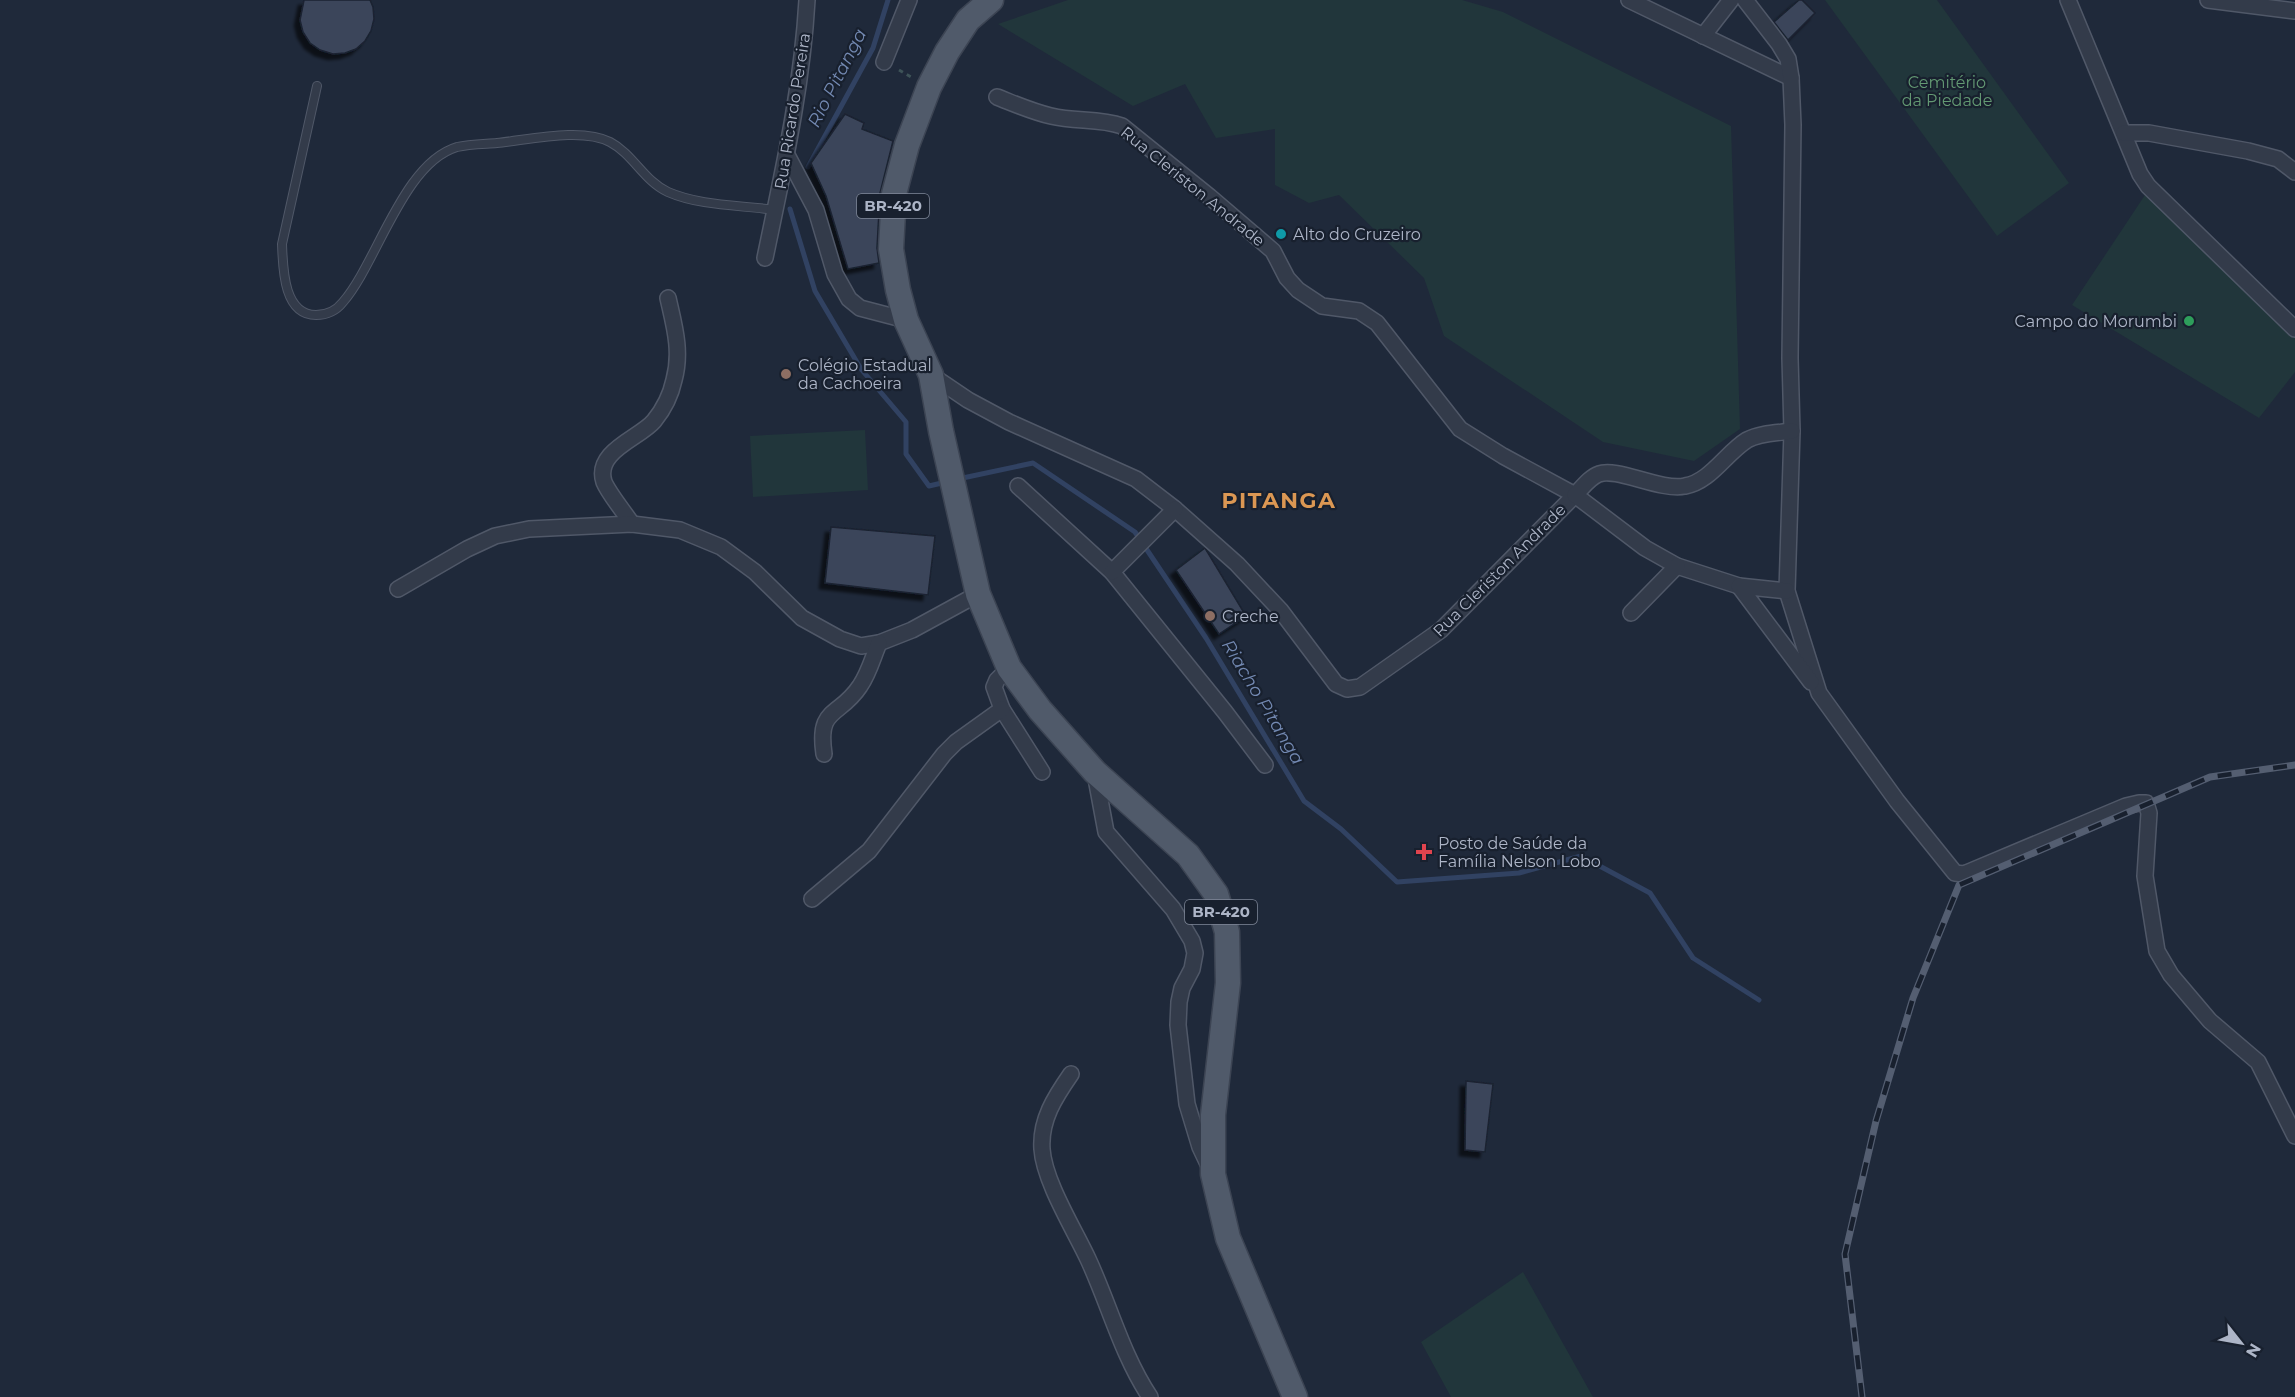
<svg xmlns="http://www.w3.org/2000/svg" width="2295" height="1397" font-family="Montserrat,sans-serif">
<style>
.green{fill:#21363b}
.lines{fill:none;stroke-linecap:round;stroke-linejoin:round}
.stream{stroke:#314262;stroke-width:5}
.building{fill:#3b455a;stroke:#1a2230;stroke-width:1.5;filter:url(#shadow)}
.lane-casing{stroke:#505868;stroke-width:10}
.street-casing{stroke:#505868;stroke-width:18}
.primary-casing{stroke:#3c4453;stroke-width:27}
.path{stroke:#3e5358;stroke-width:3;stroke-dasharray:4.5 4.5;stroke-linecap:butt}
.lane{stroke:#333b4a;stroke-width:8}
.street{stroke:#333b4a;stroke-width:15}
.primary{stroke:#505a6a;stroke-width:24}
.rail-casing{stroke:#545e71;stroke-width:7}
.rail{stroke:#18202e;stroke-width:4.5;stroke-dasharray:14;stroke-linecap:butt}
.culture-dot{fill:#0f9aa8;stroke:#18202e;stroke-width:2}
.leisure-dot{fill:#2e9e5b;stroke:#18202e;stroke-width:2}
.education-dot{fill:#8d6e63;stroke:#18202e;stroke-width:2}
.health-dot{fill:#e0444e;stroke:#18202e;stroke-width:2}
.labels{text-anchor:middle;stroke-width:4.5;stroke-linejoin:round;paint-order:stroke}
.shield{fill:#18202e;stroke:#808899;stroke-width:1.5}
.shield-label{font-size:15px;font-weight:bold;fill:#adb5c7}
.park-label{font-size:16px;fill:#639973;stroke:#18202e}
.street-label{font-size:16px;fill:#adb5c7;stroke:#18202e}
.poi-label{font-size:16px;fill:#adb5c7;stroke:#18202e;text-anchor:start}
.water-label{font-size:18px;font-style:italic;fill:#7389b2;stroke:#18202e}
.district-label{font-size:22px;font-weight:bold;letter-spacing:1.5px;fill:#db9753;stroke:#18202e}
</style>
<defs>
<filter id="shadow"><feDropShadow dx="-5.5" dy="5.5" stdDeviation="1.5" flood-color="#0009"/></filter>
</defs>
<rect width="100%" height="100%" fill="#1f293a"/>
<g class="green">
<polygon points="1068,0 1462,0 1503,12 1731,126 1740,429 1694,461 1603,442 1444,336 1424,278 1339,195 1309,203 1275,185 1275,129 1216,138 1185,84 1133,106 998,24"/>
<polygon points="1825,0 1937,0 2069,183 1997,236"/>
<polygon points="2145,195 2295,338 2295,372 2259,418 2072,305"/>
<polygon points="865,430 868,490 753,497 750,436"/>
<polygon points="1523,1272 1593,1397 1451,1397 1421,1342"/>
</g>
<g class="lines">
<g class="stream">
<polyline points="808,167 873,48 888,0"/>
<polyline points="790,209 815,291 861,369 906,422 906,454 929,486 946,482"/>
<polyline points="958,479 1033,463 1135,532 1206,638 1304,801 1341,829 1397,882 1519,873 1581,856 1650,893 1693,958 1759,1000"/>
</g>
</g>
<g class="building">
<polygon points="304,0 370,0 373,7 374,19 371,31 365,41 356,49 345,53 333,54 320,50 310,43 303,32 300,20"/>
<polygon points="1799,0 1802,0 1815,13 1788,40 1774,22"/>
<polygon points="845,114 864,123 862,129 893,141 880,193 877,248 879,263 848,269 826,196 811,163"/>
<polygon points="831,527 935,536 928,595 825,583"/>
<polygon points="1205,548 1246,616 1219,634 1176,570"/>
<polygon points="1466,1081 1493,1084 1485,1152 1465,1150"/>
</g>
<g class="lines">
<defs>
<path id="lane" d="M317,86L282,244C283,267 283,315 316,315C327,315 336,311 343,302C377,263 403,163 457,147C469,144 484,144 497,143C528,140 582,127 610,142C633,154 644,181 668,192C700,206 740,205 775,210"/>
<g id="street">
<polyline points="1629,0 1791,78"/>
<polyline points="1745,0 1779,44 1788,59 1791,78 1793,125 1790,358 1792,431 1787,591 1819,693 1897,801 1955,873 1964,874 2126,806 2139,803 2146,803 2149,813 2145,876 2157,951 2171,975 2210,1021 2258,1062 2295,1136"/>
<polyline points="2068,0 2140,174 2148,186 2295,329"/>
<polyline points="2208,0 2295,11"/>
<polyline points="1703,36 1731,0"/>
<polyline points="884,62 909,0"/>
<polyline points="2124,133 2149,133 2248,151 2278,159 2295,172"/>
<polyline points="788,157 816,210 835,274 849,299 860,308 906,320"/>
<path d="M765,258C783,171 802,89 807,0"/>
<path d="M931,375L968,400L1009,422L1136,479L1175,509L1237,564L1281,611L1336,684L1347,689L1360,687L1441,630L1575,495L1503,456L1460,429L1377,323L1359,311L1322,306L1298,290L1287,278L1273,251L1210,197L1122,126C1099,118 1075,122 1051,116C1033,112 1015,104 997,97"/>
<polyline points="1018,486 1112,572 1225,712 1265,765"/>
<path d="M632,524C625,513 609,494 604,482C594,451 640,438 654,421C663,410 671,394 674,380C682,351 674,325 668,298"/>
<polyline points="1112,572 1175,509"/>
<path d="M1739,586L1677,566L1645,548L1575,495C1582,488 1590,477 1599,474C1617,467 1660,491 1685,486C1710,482 1726,453 1747,440C1760,433 1777,433 1792,431"/>
<polyline points="398,589 467,549 495,536 529,529 632,524 680,530 721,547 755,572 802,618 840,639 861,646 879,643 912,630 978,594"/>
<polyline points="1787,591 1739,586 1811,682"/>
<polyline points="1631,613 1677,566"/>
<polyline points="1009,668 997,680 994,687 1002,709 1042,772"/>
<path d="M824,754C817,706 839,718 860,686C869,673 873,657 879,643"/>
<polyline points="1095,773 1106,832 1173,909 1192,941 1195,953 1192,969 1182,988 1179,1002 1178,1025 1187,1104 1200,1147 1209,1166"/>
<polyline points="812,899 869,851 944,754 956,742 1002,709"/>
<path d="M1071,1074C1055,1097 1040,1120 1042,1149C1044,1181 1074,1229 1088,1259C1109,1304 1122,1355 1150,1397"/>
</g>
<polyline id="primary" points="991,0 968,20 947,52 929,87 907,145 894,194 891,249 898,290 906,320 931,375 941,431 978,594 1009,668 1040,710 1095,772 1188,855 1216,894 1227,932 1228,983 1213,1115 1213,1174 1228,1238 1295,1397"/>
</defs>
<use href="#lane" class="lane-casing"/>
<use href="#street" class="street-casing"/>
<use href="#primary" class="primary-casing"/>
<polyline class="path" points="899,70 911,77"/>
<use href="#lane" class="lane"/>
<use href="#street" class="street"/>
<use href="#primary" class="primary"/>
<defs>
<polyline id="rail" points="1862,1397 1845,1254 1876,1121 1913,998 1959,885 2210,777 2295,765"/>
</defs>
<use href="#rail" class="rail-casing"/>
<use href="#rail" class="rail"/>
</g>
<circle class="culture-dot" cx="1281" cy="234" r="6"/>
<circle class="leisure-dot" cx="2189" cy="321" r="6"/>
<g class="education-dot">
<circle cx="786" cy="374" r="6"/>
<circle cx="1210" cy="616" r="6"/>
</g>
<path class="health-dot" d="M1421 843h6v6h6v6h-6v6h-6v-6h-6v-6h6z"/>
<g class="labels">
<g class="shield">
<rect x="857" y="194" width="72" height="24" rx="4.5"/>
<rect x="1185" y="900" width="72" height="24" rx="4.5"/>
</g>
<g class="shield-label">
<text x="893" y="211">BR-420</text>
<text x="1221" y="917">BR-420</text>
</g>
<g class="park-label">
<text x="1947" y="88">Cemitério<tspan x="1947" dy="18">da Piedade</tspan></text>
</g>
<g class="street-label">
<text transform="translate(792 111) rotate(-81)" y="6">Rua Ricardo Pereira</text>
<text transform="translate(1193 186) rotate(39)" y="6">Rua Cleriston Andrade</text>
<text transform="translate(1499 570) rotate(-45)" y="6">Rua Cleriston Andrade</text>
</g>
<g class="poi-label">
<text x="1293" y="240">Alto do Cruzeiro</text>
<text x="2177" y="327" text-anchor="end">Campo do Morumbi</text>
<text x="798" y="371">Colégio Estadual<tspan x="798" dy="18">da Cachoeira</tspan></text>
<text x="1222" y="622">Creche</text>
<text x="1438" y="849">Posto de Saúde da<tspan x="1438" dy="18">Família Nelson Lobo</tspan></text>
</g>
<g class="water-label">
<text transform="translate(837 78) rotate(-63)" y="6">Rio Pitanga</text>
<text transform="translate(1263 702) rotate(59)" y="6">Riacho Pitanga</text>
</g>
<g class="district-label">
<text x="1279" y="508">PITANGA</text>
</g>
</g>
<g transform="translate(2241 1343) rotate(121)" stroke="#18202e" stroke-width="4.5" paint-order="stroke">
<path d="M0-4.5L10 22L0 15L-10 22Z" fill="#adb5c7"/>
<text y="-9" font-size="16" font-weight="bold" text-anchor="middle" fill="#adb5c7">N</text>
</g>
</svg>
